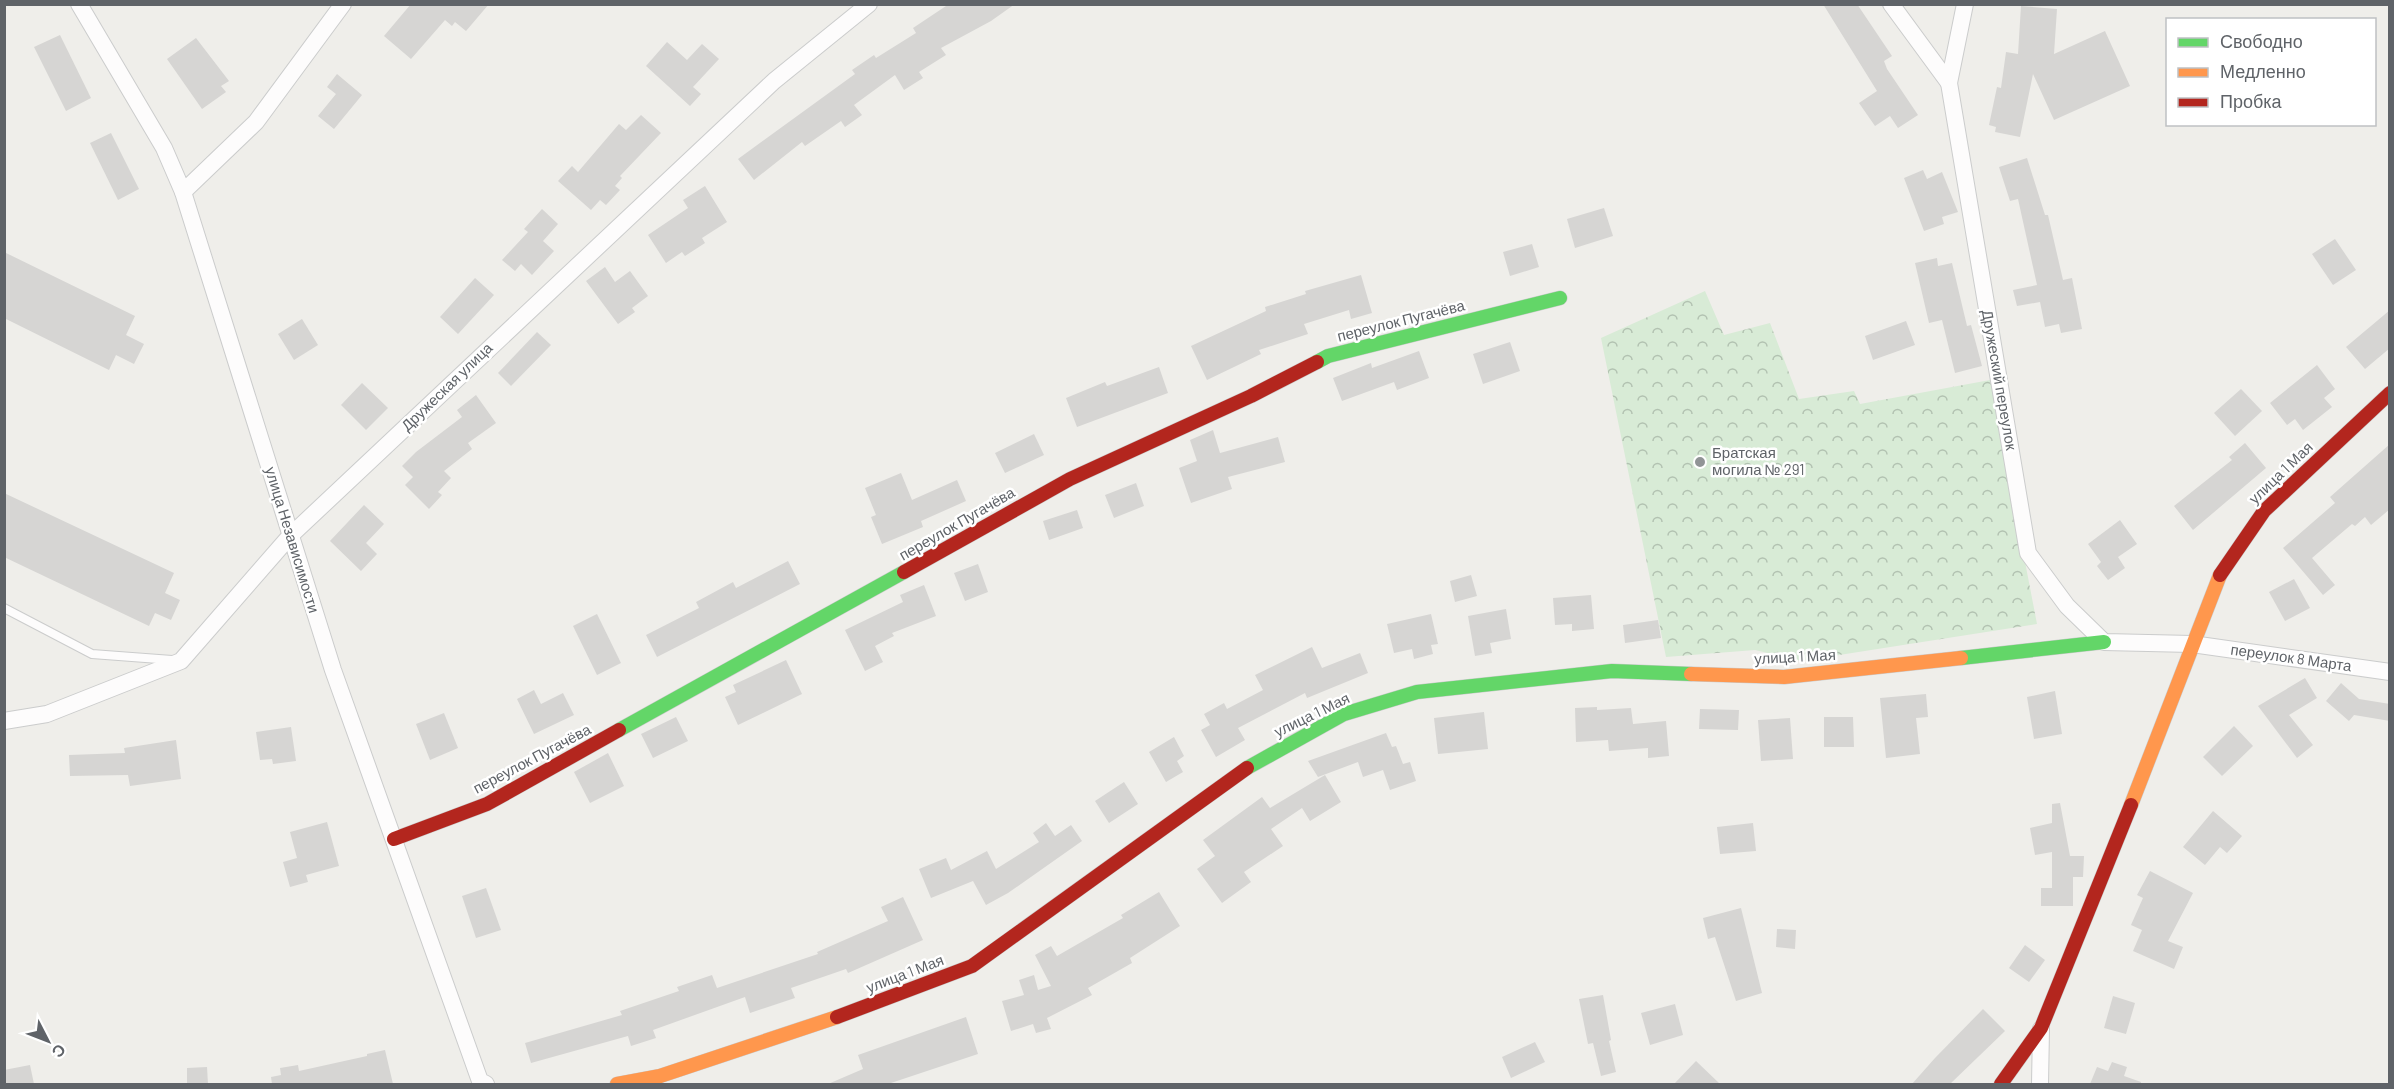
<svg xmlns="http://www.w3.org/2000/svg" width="2394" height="1089" font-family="Barlow,sans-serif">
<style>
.forest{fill:url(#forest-crowns)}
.building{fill:#d6d5d3}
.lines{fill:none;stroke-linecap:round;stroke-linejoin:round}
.lane-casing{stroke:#cbcccc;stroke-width:10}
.street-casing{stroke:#cbcccc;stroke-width:18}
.fast-casing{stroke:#cacacb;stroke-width:15}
.slow-casing{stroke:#cacacb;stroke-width:15}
.jam-casing{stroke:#cacacb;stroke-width:15}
.lane{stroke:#fdfcfc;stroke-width:8}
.street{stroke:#fdfcfc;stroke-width:16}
.fast{stroke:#63d668;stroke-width:14}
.slow{stroke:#ff974d;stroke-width:14}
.jam{stroke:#b3261e;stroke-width:14}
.poi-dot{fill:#919496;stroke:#fff;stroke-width:2}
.labels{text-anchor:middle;stroke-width:5;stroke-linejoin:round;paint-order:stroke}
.street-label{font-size:15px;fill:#5f6368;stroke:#fff}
.poi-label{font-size:15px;fill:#5f6368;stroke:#fff;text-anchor:start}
</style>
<defs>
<pattern id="forest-crowns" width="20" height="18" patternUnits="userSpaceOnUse" patternTransform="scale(1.5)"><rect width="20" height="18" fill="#d8ebd6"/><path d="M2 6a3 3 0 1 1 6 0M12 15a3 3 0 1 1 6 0" fill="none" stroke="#b2c2b1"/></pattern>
</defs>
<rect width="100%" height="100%" fill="#efeeea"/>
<polygon class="forest" points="1705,291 1724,335 1770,323 1799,399 1854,391 1860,404 1990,380 2037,624 1801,661 1755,650 1666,657 1601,338"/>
<g class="building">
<polygon points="411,4 489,4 466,31 455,22 452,26 445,20 411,59 384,36"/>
<polygon points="949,4 1015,4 991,21 941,48 946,55 919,72 923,78 904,90 895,75 854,105 862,115 845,127 841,121 805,146 802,142 754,180 738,159 855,74 852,70 874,55 876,58 916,33 913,28"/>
<polygon points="1823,4 1857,4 1892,56 1884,61 1887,69 1918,115 1898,128 1890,116 1875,126 1859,103 1877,91"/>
<polygon points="2021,6 2057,9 2054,54 2105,31 2130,86 2054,120 2033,74 2020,137 1995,132 1996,127 1989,125 1997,87 2001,88 2006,52 2018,54"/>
<polygon points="60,35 91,98 66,111 34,47"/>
<polygon points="196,38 229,81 221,86 226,92 202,109 167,59"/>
<polygon points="667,42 687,60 702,44 719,59 693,87 701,94 690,106 646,66"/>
<polygon points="337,74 362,95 334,129 318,116 336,94 327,87"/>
<polygon points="641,115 661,133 620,176 622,178 615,186 620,190 606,205 600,200 591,210 558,181 572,166 578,172 619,124 626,130"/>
<polygon points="111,133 139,189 118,200 90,143"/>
<polygon points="2027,158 2045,215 2048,215 2063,280 2072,278 2082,329 2061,333 2059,324 2045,327 2040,302 2017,306 2013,290 2037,285 2018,199 2010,201 1999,167"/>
<polygon points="1923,170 1927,179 1942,172 1958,212 1942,217 1944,224 1924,231 1904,178"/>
<polygon points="705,186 727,222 702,238 705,243 685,256 682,252 666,263 648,235 688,208 683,200"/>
<polygon points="1604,208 1613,236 1575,248 1567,219"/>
<polygon points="542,209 558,224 543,241 554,251 532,275 521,264 515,271 502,260 528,232 524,229"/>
<polygon points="2335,239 2356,270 2333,285 2312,254"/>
<polygon points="1532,244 1539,267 1510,276 1503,252"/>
<polygon points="4,252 135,316 126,335 144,344 134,364 116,355 109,370 4,318"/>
<polygon points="1937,258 1938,266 1952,263 1967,326 1971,325 1982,366 1955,373 1942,320 1929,323 1915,263"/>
<polygon points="605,267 615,282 630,271 648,296 632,308 635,312 618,324 586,281"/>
<polygon points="1361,275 1372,313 1351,319 1349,310 1304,324 1308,334 1259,350 1261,354 1207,380 1191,346 1266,311 1265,307 1306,294 1305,291"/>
<polygon points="475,278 494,295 458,334 440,317"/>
<polygon points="2390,310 2390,348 2365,369 2346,347"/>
<polygon points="302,319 318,345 294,360 278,334"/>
<polygon points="1906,321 1915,345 1873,360 1865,336"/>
<polygon points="537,332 551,345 511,386 498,373"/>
<polygon points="1510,342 1520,371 1483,384 1473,354"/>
<polygon points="1419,351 1429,378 1397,390 1394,382 1342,401 1333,378 1371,363 1372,368"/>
<polygon points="2317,365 2335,389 2324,398 2332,407 2303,430 2295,419 2287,425 2270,403"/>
<polygon points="1159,367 1168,393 1077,427 1066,398 1105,382 1107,386"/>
<polygon points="362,383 388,408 366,430 341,405"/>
<polygon points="2241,389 2262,411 2235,436 2214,413"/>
<polygon points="476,395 496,423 468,443 472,449 444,471 451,478 438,492 442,495 429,509 405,485 413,477 402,466 416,452 462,417 457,410"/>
<polygon points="1213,430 1220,453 1278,437 1285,462 1228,477 1232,489 1191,503 1179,468 1197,461 1190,440"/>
<polygon points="1034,434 1044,455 1005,473 995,453"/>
<polygon points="2245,443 2266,468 2193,530 2174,506 2232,460 2229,457"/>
<polygon points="2390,444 2390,509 2371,525 2365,517 2355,526 2352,524 2312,558 2335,585 2323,595 2283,548 2335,503 2330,497"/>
<polygon points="901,473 912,500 957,480 966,501 921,521 923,527 882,544 871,517 876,515 865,488"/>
<polygon points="1136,483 1144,506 1114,518 1105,495"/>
<polygon points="4,493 174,573 165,593 180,600 171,620 155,613 149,626 4,557"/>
<polygon points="364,505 384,524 366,543 377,554 361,571 330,541"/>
<polygon points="1077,510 1083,528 1049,540 1043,521"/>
<polygon points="2120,520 2137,544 2118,557 2125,568 2108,580 2097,566 2101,562 2088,544"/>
<polygon points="788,561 800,584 657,657 646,635 699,608 696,602 733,582 736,588"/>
<polygon points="978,564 988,592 965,601 954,573"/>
<polygon points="1471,575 1477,596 1455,602 1450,581"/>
<polygon points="2294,579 2310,608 2285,621 2269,592"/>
<polygon points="924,585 936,616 892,633 894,636 875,646 883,662 865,671 845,630 903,602 900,595"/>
<polygon points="1591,595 1594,629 1572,631 1572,624 1555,625 1553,598"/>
<polygon points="1506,609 1511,639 1490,643 1492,653 1475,656 1468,616"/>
<polygon points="597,614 621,663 597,675 573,626"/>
<polygon points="1431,614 1438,644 1431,645 1433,654 1414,659 1412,649 1394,653 1387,624"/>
<polygon points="1658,620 1661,638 1625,643 1623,625"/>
<polygon points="1312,647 1322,668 1360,653 1368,673 1307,698 1305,693 1238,728 1245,740 1216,757 1201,730 1210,725 1204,714 1224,703 1227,709 1263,690 1255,675"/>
<polygon points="786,660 802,694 738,725 725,697 736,692 733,685"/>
<polygon points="2305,678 2317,698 2289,715 2313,745 2297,758 2258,706"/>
<polygon points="2341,683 2359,699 2390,704 2390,721 2354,715 2349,721 2326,701"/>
<polygon points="534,690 541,704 563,693 574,715 534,734 517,699"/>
<polygon points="2055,691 2062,734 2034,739 2027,697"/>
<polygon points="1926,694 1928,717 1916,718 1920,754 1886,758 1880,698"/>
<polygon points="1597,707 1597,710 1631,708 1633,724 1666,721 1669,756 1648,758 1648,748 1609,751 1608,740 1576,742 1575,708"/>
<polygon points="1700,709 1739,710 1738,730 1699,729"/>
<polygon points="1484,712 1488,749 1438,754 1434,718"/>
<polygon points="444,713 458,748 430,760 416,724"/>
<polygon points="676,717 688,741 653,758 641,734"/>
<polygon points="1824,717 1853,717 1854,747 1824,747"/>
<polygon points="1790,718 1793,759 1761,761 1758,720"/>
<polygon points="2234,726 2253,746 2222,776 2203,757"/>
<polygon points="291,727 296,761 273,764 272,759 260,760 256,732"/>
<polygon points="1386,733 1392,747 1396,746 1403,764 1410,762 1416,781 1390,790 1383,770 1363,777 1358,762 1318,777 1308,761"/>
<polygon points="1174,737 1184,756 1177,761 1183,772 1166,782 1149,752"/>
<polygon points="176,740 181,779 130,786 128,775 70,776 69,755 125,753 124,748"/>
<polygon points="608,753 624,786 590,803 574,772"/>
<polygon points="1325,775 1341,802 1310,821 1302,808 1271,829 1283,846 1244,872 1251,882 1222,903 1197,869 1215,856 1203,840 1262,797 1270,808"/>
<polygon points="1124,782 1138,804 1109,823 1095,801"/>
<polygon points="2060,803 2070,856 2084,856 2083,877 2073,877 2073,906 2041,906 2041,888 2052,888 2052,852 2035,855 2030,828 2052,823 2052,804"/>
<polygon points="2213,811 2242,836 2227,853 2220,847 2205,865 2183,847"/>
<polygon points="327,822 339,866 306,875 308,882 290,887 283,862 297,858 290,832"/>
<polygon points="1046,823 1055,836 1071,825 1082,841 1008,893 986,905 973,881 931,898 919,869 946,858 951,870 987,851 996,869 1039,842 1033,833"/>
<polygon points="1753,823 1756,851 1720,854 1717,827"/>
<polygon points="2150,871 2193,893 2168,941 2183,947 2174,969 2133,951 2142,930 2131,925 2143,898 2137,895"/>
<polygon points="486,888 501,930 476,938 462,896"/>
<polygon points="1159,892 1180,926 1130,958 1132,963 1088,988 1092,995 1047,1018 1051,1029 1036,1033 1033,1024 1011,1031 1002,1001 1024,995 1019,980 1034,975 1038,990 1051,986 1035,955 1051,946 1057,956 1123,918 1121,915"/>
<polygon points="903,897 923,940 848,973 846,969 791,988 795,998 750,1013 745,997 653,1030 656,1038 631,1046 628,1036 531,1063 525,1043 622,1015 620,1011 679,991 677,987 712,975 717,988 818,954 817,952 888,921 881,907"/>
<polygon points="1741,908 1762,993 1736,1001 1715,937 1708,939 1703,918"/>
<polygon points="1777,929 1796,930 1795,949 1776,947"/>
<polygon points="2025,945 2045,960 2029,982 2009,968"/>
<polygon points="1603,995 1611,1040 1609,1041 1616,1072 1601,1076 1593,1043 1588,1044 1579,999"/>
<polygon points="2113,996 2135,1003 2126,1034 2104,1028"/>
<polygon points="1675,1004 1683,1035 1650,1045 1641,1013"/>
<polygon points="1983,1009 2005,1031 1950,1084 1912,1084 1935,1058"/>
<polygon points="966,1017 978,1054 888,1084 828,1084 863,1069 858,1055"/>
<polygon points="1535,1042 1545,1062 1511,1078 1502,1057"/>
<polygon points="385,1050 393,1084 272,1084 271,1077 281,1075 280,1068 298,1065 299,1071 367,1056 367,1054"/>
<polygon points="1696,1061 1720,1084 1674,1084"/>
<polygon points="2112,1062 2127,1067 2124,1076 2141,1082 2141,1084 2090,1084 2097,1067 2108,1071"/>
<polygon points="30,1065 34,1084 4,1084 4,1070"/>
<polygon points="207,1067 208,1084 187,1084 187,1068"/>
</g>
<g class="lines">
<defs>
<polyline id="lane" points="4,608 92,654 172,660"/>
<g id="street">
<polyline points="79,4 164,148 183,192 333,670 480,1081 486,1084"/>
<polyline points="1891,4 1949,83"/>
<polyline points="1965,4 1949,83 2028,553 2067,606 2104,642 2192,644 2390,672"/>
<polyline points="183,192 256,122 343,4"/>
<polyline points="4,721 47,714 181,661 290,536 774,81 869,4"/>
<polyline points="2040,1084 2041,1029"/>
</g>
<g id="fast">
<polyline points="1317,362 1328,356 1560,298"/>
<polyline points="1961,658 2104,642"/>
<polyline points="619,730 904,572"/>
<polyline points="1247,768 1344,714 1417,692 1612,671 1691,674"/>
</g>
<g id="slow">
<polyline points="1691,674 1784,677 1961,658"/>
<polyline points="2131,805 2220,575"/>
<polyline points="617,1084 660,1076 837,1017"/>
</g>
<g id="jam">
<polyline points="904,572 1070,479 1251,396 1317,362"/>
<polyline points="2220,575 2264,511 2390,393"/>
<polyline points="394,839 487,804 619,730"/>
<polyline points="837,1017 972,966 1247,768"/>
<polyline points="2001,1084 2041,1028 2131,805"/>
</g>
</defs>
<use href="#lane" class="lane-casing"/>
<use href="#street" class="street-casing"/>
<use href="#fast" class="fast-casing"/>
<use href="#slow" class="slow-casing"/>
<use href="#jam" class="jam-casing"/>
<use href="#lane" class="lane"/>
<use href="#street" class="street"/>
<use href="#fast" class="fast"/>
<use href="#slow" class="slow"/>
<use href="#jam" class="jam"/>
</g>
<circle class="poi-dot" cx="1700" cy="462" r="6"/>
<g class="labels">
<g class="street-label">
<text transform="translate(1401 321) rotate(-14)" y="5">переулок Пугачёва</text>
<text transform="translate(1999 380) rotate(80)" y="5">Дружеский переулок</text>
<text transform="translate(447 387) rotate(-44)" y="5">Дружеская улица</text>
<text transform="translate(2281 473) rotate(-44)" y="5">улица 1 Мая</text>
<text transform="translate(957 524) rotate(-30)" y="5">переулок Пугачёва</text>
<text transform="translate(292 540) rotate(73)" y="5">улица Независимости</text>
<text transform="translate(1795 657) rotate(-3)" y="5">улица 1 Мая</text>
<text transform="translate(2291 658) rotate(8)" y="5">переулок 8 Марта</text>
<text transform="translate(1312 715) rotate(-26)" y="5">улица 1 Мая</text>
<text transform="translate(532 759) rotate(-28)" y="5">переулок Пугачёва</text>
<text transform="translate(905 974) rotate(-21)" y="5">улица 1 Мая</text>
</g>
<g class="poi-label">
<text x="1712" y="458">Братская<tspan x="1712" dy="17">могила № 291</tspan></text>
</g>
</g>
<rect width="2394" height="1089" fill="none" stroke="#5f6368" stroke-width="12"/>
<rect x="2166" y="18" width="210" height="108" fill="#ffffff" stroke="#bfc1c3" stroke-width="1.5"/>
<rect x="2178" y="38" width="30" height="9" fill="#63d668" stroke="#bfc1c3" stroke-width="1.5"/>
<text x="2220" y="48" font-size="18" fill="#5f6368">Свободно</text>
<rect x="2178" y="68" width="30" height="9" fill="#ff974d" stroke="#bfc1c3" stroke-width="1.5"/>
<text x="2220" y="78" font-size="18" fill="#5f6368">Медленно</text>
<rect x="2178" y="98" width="30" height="9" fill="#b3261e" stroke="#bfc1c3" stroke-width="1.5"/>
<text x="2220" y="108" font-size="18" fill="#5f6368">Пробка</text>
<g transform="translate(48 1041) rotate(132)" stroke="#ffffff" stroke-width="4.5" paint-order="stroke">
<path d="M0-4.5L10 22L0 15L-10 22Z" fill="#5f6368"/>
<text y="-9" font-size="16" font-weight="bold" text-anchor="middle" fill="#5f6368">С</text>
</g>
</svg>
